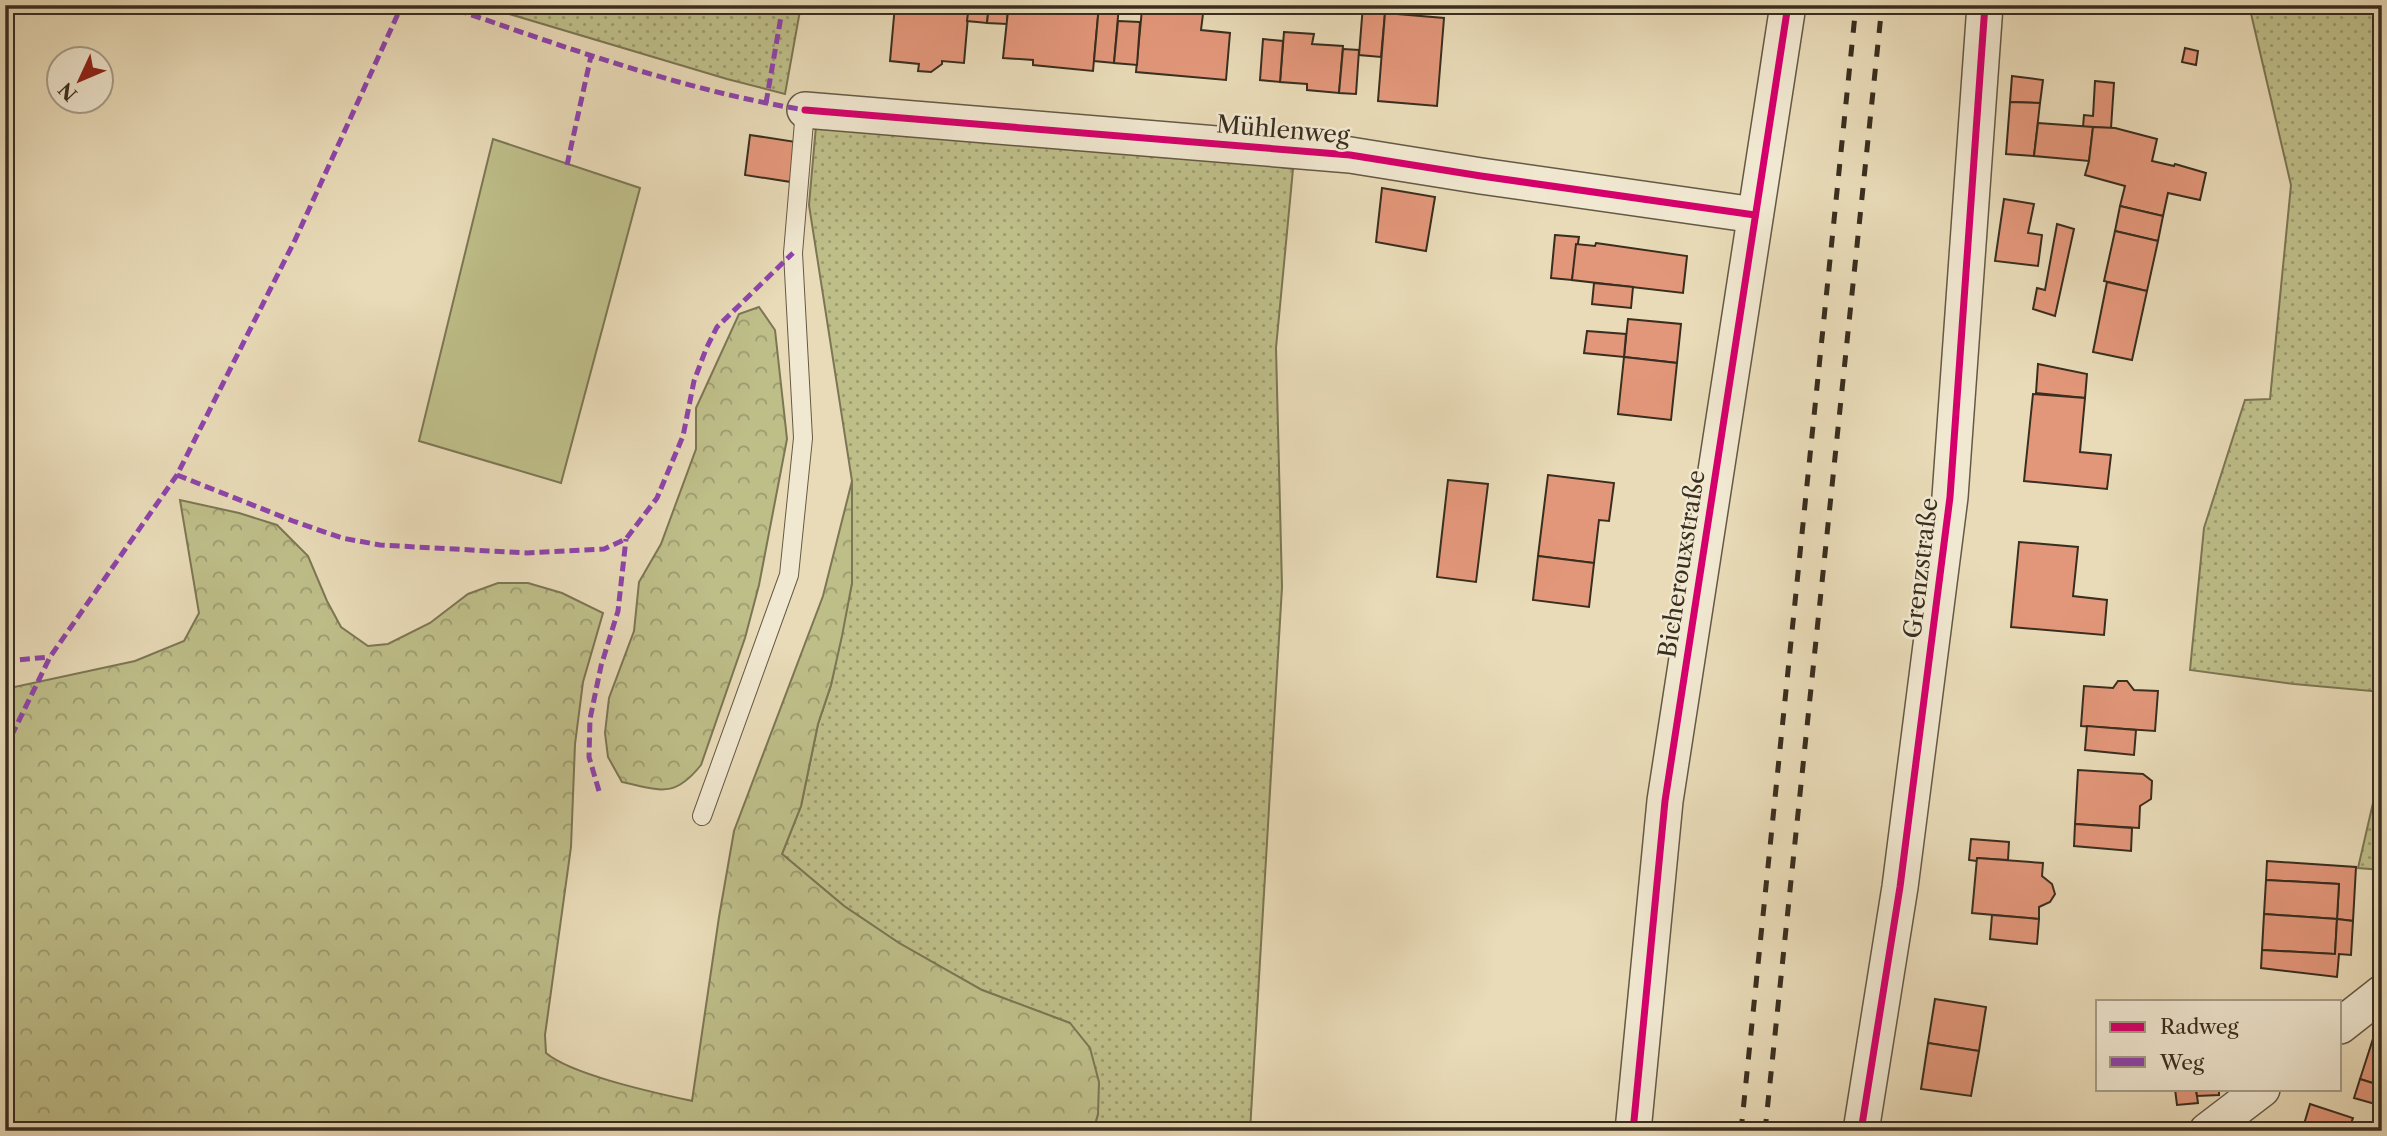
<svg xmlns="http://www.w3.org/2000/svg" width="2387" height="1136" font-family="'Libre Caslon Text',serif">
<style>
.grass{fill:url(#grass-dots);stroke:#7c7654;stroke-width:2}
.forest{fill:url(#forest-crowns);stroke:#7c7654;stroke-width:2}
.garden{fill:#bebe89;stroke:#7c7654;stroke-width:2}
.building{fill:#e3977a;stroke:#392e1f;stroke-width:2}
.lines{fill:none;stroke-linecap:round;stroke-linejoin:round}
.service-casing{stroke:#655945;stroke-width:20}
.minor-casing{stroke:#655945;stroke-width:38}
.service{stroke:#f1e8d1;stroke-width:18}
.minor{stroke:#f1e8d1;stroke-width:35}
.rail{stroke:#392e1f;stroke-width:5;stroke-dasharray:12 12;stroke-linecap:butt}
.quiet{stroke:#8e44ad;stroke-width:5;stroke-dasharray:10 5;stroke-linecap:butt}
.cycleway-casing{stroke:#f1e8d1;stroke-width:11}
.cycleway{stroke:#d6006c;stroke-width:7}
.labels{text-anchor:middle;stroke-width:5;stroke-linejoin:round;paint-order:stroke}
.street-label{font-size:24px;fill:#392e1f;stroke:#f1e8d1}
</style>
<defs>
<pattern id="grass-dots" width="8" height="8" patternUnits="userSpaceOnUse" patternTransform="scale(1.75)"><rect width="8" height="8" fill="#bebe89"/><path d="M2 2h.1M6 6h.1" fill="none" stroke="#9b9b6f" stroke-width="1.8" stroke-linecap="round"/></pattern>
<pattern id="forest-crowns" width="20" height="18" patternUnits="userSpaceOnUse" patternTransform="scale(1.75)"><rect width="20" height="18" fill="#bebe89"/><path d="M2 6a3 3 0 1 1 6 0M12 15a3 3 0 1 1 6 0" fill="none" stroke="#9b9b6f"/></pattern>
</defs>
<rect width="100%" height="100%" fill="#e9dbb8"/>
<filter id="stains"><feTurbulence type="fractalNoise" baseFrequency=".00286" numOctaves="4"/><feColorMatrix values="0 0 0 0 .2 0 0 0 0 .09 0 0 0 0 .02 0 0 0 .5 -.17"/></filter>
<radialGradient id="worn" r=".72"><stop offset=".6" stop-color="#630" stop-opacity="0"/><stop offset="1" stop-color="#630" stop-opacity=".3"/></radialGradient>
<g class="grass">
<polygon points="479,5 801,5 785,94 727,79"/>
<polygon points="2249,5 2382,5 2382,692 2294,684 2190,670 2204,528 2245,400 2270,399 2291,185"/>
<polygon points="816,126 1175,150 1293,169 1276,348 1282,587 1250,1131 1093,1131 1098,1114 1070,1023 982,990 899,943 844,906 782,854 801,806 818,724 831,685 852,583 852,481 809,205"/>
<polygon points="2382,764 2382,870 2358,868"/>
</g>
<g class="forest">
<path d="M759,307L775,330L787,439L759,585L745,638L701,765C674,799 660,790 622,782L608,757L605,733L609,698L634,631L639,582L661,544L696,449V408L739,314Z"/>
<path d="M852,481V583L842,636L831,685L818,724L801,806L782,854L844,906L899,943L982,990L1070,1023L1090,1048L1099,1082L1098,1114L1093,1131H5V689L135,661L184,641L199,613L180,500L239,513L277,525L308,556L327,601L341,627L368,646L388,644L430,623L468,594L498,583H528L562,593L603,613L583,682L575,744L571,847L545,1035L546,1053C572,1075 656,1093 692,1101L719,917L734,831L823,596Z"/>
</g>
<polygon class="garden" points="493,139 640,188 561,483 419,441"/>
<g class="building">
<polygon points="895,5 969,5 964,63 942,61 942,64 931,72 918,71 919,64 890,61"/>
<polygon points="969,5 989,5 987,23 967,21"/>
<polygon points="989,5 1008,5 1007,24 987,23"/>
<polygon points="1008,5 1039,5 1039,14 1008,11"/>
<polygon points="1039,5 1099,5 1093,71 1033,65 1033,60 1003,58 1008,11 1039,14"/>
<polygon points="1099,5 1119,5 1114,63 1094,61"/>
<polygon points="1363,5 1389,5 1388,13 1385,13 1381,57 1359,55"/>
<polygon points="2126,5 2150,5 2148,14 2126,11"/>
<polygon points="1142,9 1203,14 1201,30 1230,33 1226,80 1136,72"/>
<polygon points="1385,13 1444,18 1437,106 1378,101"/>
<polygon points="1118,21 1140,22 1137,65 1114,63"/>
<polygon points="1284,32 1314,34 1312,44 1343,46 1339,93 1307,90 1307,84 1280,82"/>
<polygon points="1263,39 1283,41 1280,82 1260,80"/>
<polygon points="2185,48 2198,51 2196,65 2182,62"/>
<polygon points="1343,49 1359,50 1356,94 1339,93"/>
<polygon points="2012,76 2043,80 2040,103 2010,102"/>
<polygon points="2095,81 2114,83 2111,128 2083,127 2084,115 2093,116"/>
<polygon points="2010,102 2040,103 2034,156 2006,154"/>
<polygon points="2038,123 2093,127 2089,161 2034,156"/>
<polygon points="2093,127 2115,128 2157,139 2152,161 2174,166 2175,164 2206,173 2200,200 2168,193 2163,216 2120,206 2125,186 2085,175 2089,161"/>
<polygon points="750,135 796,142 791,182 745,175"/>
<polygon points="1382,188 1435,197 1426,251 1376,242"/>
<polygon points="2004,199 2034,204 2028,233 2042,235 2038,266 1995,261"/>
<polygon points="2120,206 2163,216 2158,241 2115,231"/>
<polygon points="2057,224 2074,229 2055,316 2033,309 2037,288 2045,290"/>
<polygon points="2115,231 2158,241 2147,291 2104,281"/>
<polygon points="1555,235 1579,237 1572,280 1551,278"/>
<polygon points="1596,243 1687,256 1683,293 1572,280 1576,244 1595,246"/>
<polygon points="2107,282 2147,291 2132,360 2093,352"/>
<polygon points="1594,283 1633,287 1631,308 1592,304"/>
<polygon points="1628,319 1681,324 1677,363 1624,357"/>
<polygon points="1587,331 1626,334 1624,357 1584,353"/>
<polygon points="1624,357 1677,363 1671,420 1618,414"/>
<polygon points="2038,364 2087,374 2085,398 2036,393"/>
<polygon points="2033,394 2085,398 2080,452 2111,455 2107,489 2024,481"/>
<polygon points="1548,475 1614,483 1609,521 1599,520 1594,563 1538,556"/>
<polygon points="1448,480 1488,484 1476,582 1437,577"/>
<polygon points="2019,542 2078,547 2073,596 2107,600 2104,635 2011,627"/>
<polygon points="1538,556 1594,563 1589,607 1533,600"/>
<polygon points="2118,681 2127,681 2134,690 2158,691 2155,731 2081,726 2084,686 2113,688"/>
<polygon points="2087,726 2136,730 2134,755 2085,750"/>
<polygon points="2078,770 2143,774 2152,781 2151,799 2140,806 2139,828 2075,824"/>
<polygon points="2075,824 2132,828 2131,851 2074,846"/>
<polygon points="1971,839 2009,842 2008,860 1977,858 1977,861 1969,860"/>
<polygon points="1977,858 2043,863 2042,876 2052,884 2055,894 2050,902 2039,907 2039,919 1972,913"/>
<polygon points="2267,861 2356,867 2353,921 2337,919 2339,884 2266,880"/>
<polygon points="2266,880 2339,884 2337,919 2264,914"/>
<polygon points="2264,914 2337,919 2335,954 2262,950"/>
<polygon points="1992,915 2039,919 2037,944 1990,939"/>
<polygon points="2337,919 2353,921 2351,955 2339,954 2337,977 2261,968 2262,950 2335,954"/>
<polygon points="1935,999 1986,1007 1979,1051 1928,1043"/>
<polygon points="2381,1014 2382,1014 2382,1086 2360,1079"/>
<polygon points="1928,1043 1979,1051 1971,1096 1921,1089"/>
<polygon points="2360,1079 2382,1086 2382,1106 2354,1098"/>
<polygon points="2175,1089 2196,1089 2198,1103 2177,1105"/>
<polygon points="2196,1089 2219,1089 2219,1095 2197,1096"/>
<polygon points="2310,1104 2353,1118 2348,1131 2302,1131"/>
</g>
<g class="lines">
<defs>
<polyline id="service" points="702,816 789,575 803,438 793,253 805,110"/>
<g id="minor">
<polyline points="805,110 1350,155 1481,176 1755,215"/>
<polyline points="2340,1026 2382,993"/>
<polyline points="1633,1131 1665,801 1788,5"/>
<polyline points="1861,1131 1900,887 1950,497 1985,5"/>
<polyline points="2207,1131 2262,1089"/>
</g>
</defs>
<use href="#service" class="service-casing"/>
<use href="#minor" class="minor-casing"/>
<use href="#service" class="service"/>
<use href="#minor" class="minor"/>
<g class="rail">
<polyline points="1741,1131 1856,5"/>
<polyline points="1765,1131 1882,5"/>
</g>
<g class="quiet">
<path d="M443,5C562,46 681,90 805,110"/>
<polyline points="766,103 783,5"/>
<polyline points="567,165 591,56"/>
<polyline points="177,475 293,521 342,538 380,545 527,553 604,549 626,539 657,498 683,436 694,381 706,349 717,327 793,253"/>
<polyline points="5,661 50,657"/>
<polyline points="5,749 50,657 177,475 295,240 402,5"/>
<polyline points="599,791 589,757 590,719 601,666 618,611 626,539"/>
</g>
<defs>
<g id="cycleway">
<polyline points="805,110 1350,155 1481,176 1755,215"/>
<polyline points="1633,1131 1665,801 1788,5"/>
<polyline points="1861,1131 1900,887 1950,497 1985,5"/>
</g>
</defs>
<use href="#cycleway" class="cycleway-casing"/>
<use href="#cycleway" class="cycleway"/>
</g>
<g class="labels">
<g class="street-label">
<text transform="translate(1283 130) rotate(5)" y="8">Mühlenweg</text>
<text transform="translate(1682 564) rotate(-81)" y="8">Bicherouxstraße</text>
<text transform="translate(1921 568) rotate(-83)" y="8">Grenzstraße</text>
</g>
</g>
<rect width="2387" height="1136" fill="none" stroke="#e9dbb8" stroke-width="28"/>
<rect x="7" y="7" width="2373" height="1122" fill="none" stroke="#392e1f" stroke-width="3.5"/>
<rect x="14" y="14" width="2359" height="1108" fill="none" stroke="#392e1f" stroke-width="2"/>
<rect x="2096" y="1000" width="245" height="91" fill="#f1e8d1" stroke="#a79e8a" stroke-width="2"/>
<rect x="2110" y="1022" width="35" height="10" fill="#d6006c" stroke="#a79e8a" stroke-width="2"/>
<text x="2160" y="1034" font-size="21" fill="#392e1f">Radweg</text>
<rect x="2110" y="1057" width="35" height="10" fill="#8e44ad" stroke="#a79e8a" stroke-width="2"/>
<text x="2160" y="1070" font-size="21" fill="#392e1f">Weg</text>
<g transform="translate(80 80) rotate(226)"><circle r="33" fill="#f1e8d1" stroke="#a79e8a" stroke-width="2"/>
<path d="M0-5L12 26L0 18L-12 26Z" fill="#8f2418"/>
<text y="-10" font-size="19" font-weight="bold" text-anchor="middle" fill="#392e1f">N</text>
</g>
<rect width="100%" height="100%" filter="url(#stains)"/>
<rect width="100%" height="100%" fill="url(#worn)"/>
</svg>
